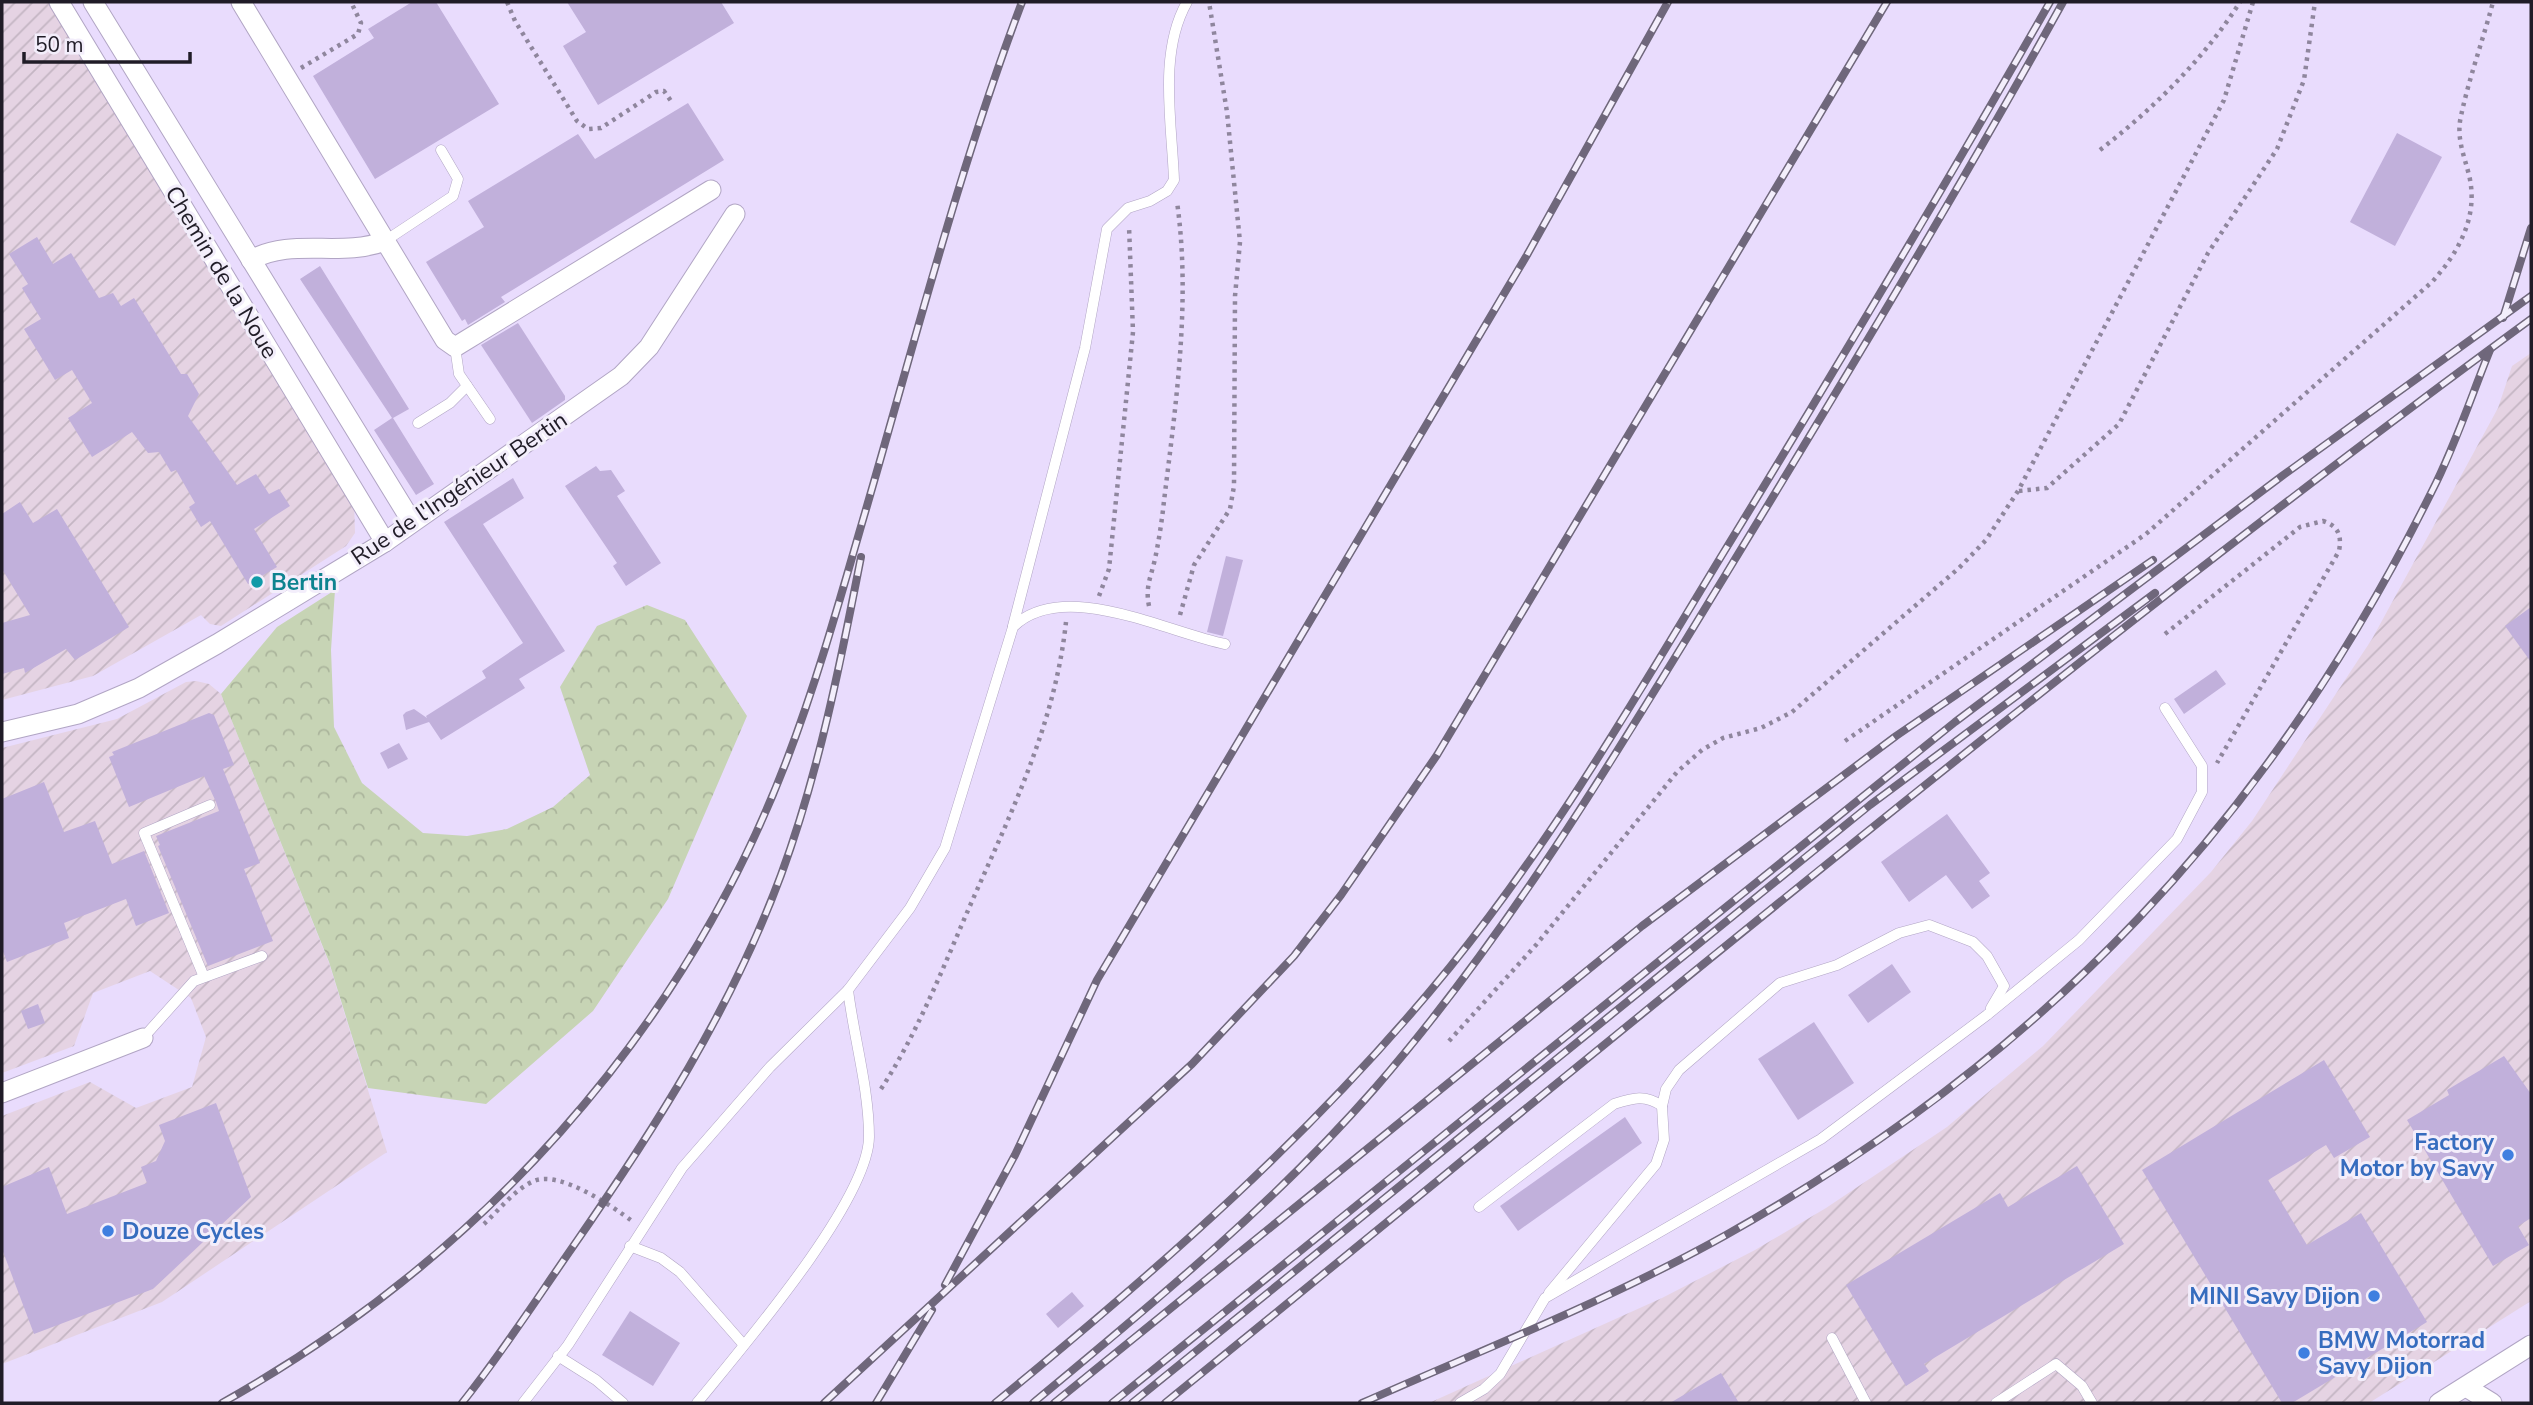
<svg xmlns="http://www.w3.org/2000/svg" width="2533" height="1405" font-family="'Nunito Sans',sans-serif">
<style>
.industrial{fill:url(#industrial-furrows)}
.forest{fill:url(#forest-crowns)}
.building{fill:#c1b0db}
.lines{fill:none;stroke-linecap:round;stroke-linejoin:round}
.service-casing{stroke:#b1a5c4;stroke-width:11}
.minor-casing{stroke:#b1a5c4;stroke-width:21}
.path{stroke:#8f869d;stroke-width:4.5;stroke-dasharray:3.5 5;stroke-linecap:butt}
.service{stroke:#fff;stroke-width:10}
.minor{stroke:#fff;stroke-width:19}
.rail-casing{stroke:#6f677b;stroke-width:8}
.rail{stroke:#f3eefb;stroke-width:5;stroke-dasharray:16;stroke-linecap:butt}
.culture-dot{fill:#0f9aa8;stroke:#f3eefb;stroke-width:2.5}
.shop-dot{fill:#3f7fe0;stroke:#f3eefb;stroke-width:2.5}
.labels{text-anchor:middle;stroke-width:6;stroke-linejoin:round;paint-order:stroke}
.street-label{font-size:23px;fill:#201c27;stroke:#f3eefb}
.culture-label{font-size:23px;font-weight:bold;fill:#0d838f;stroke:#f3eefb;text-anchor:start}
.shop-label{font-size:23px;font-weight:bold;fill:#366cbe;stroke:#f3eefb;text-anchor:end}
</style>
<defs>
<pattern id="industrial-furrows" width="10" height="10" patternUnits="userSpaceOnUse" patternTransform="scale(1.75)"><rect width="10" height="10" fill="#e5d3e3"/><path d="M-1 1l2-2M0 10L10 0M9 11l2-2" fill="none" stroke="#c4b5c3"/></pattern>
<pattern id="forest-crowns" width="20" height="18" patternUnits="userSpaceOnUse" patternTransform="scale(1.75)"><rect width="20" height="18" fill="#c7d4b5"/><path d="M2 6a3 3 0 1 1 6 0M12 15a3 3 0 1 1 6 0" fill="none" stroke="#abb59c"/></pattern>
</defs>
<rect width="100%" height="100%" fill="#e9dcfd"/>
<g class="industrial">
<polygon points="2,2 49,2 354,501 355,533 346,546 221,626 210,624 201,615 93,676 2,700"/>
<polygon points="2531,353 2531,1301 2369,1403 1429,1403 1662,1298 1755,1250 1826,1208 1947,1127 2043,1046 2211,872 2252,821 2372,639 2498,408 2512,366"/>
<polygon points="196,681 209,684 221,694 329,963 387,1152 162,1302 2,1364 2,1116 90,1082 136,1108 192,1087 206,1037 191,998 150,971 93,993 74,1046 2,1073 2,748 117,719 186,682"/>
</g>
<polygon class="forest" points="335,590 331,650 334,727 362,783 423,833 467,836 507,829 553,807 590,775 560,687 597,626 647,605 685,620 747,716 668,899 593,1011 486,1104 368,1088 329,962 221,694 277,627"/>
<g class="building">
<polygon points="412,2 436,2 499,104 375,179 313,76 374,38 368,29"/>
<polygon points="567,2 721,2 734,23 598,105 563,46 586,32"/>
<polygon points="688,103 724,160 501,297 505,302 468,325 465,319 462,321 426,262 484,227 468,201 578,134 595,159"/>
<polygon points="2397,133 2442,157 2395,246 2350,222"/>
<polygon points="37,237 53,264 71,253 99,298 113,293 121,306 134,298 181,374 187,374 199,394 188,416 237,485 256,474 269,494 279,489 290,506 254,529 277,567 248,584 210,521 201,527 189,507 195,503 176,470 171,472 159,452 148,453 132,432 92,457 68,418 92,403 72,370 55,380 24,329 41,319 22,288 28,284 9,254"/>
<polygon points="320,266 409,409 393,418 434,484 416,495 374,430 392,418 300,279"/>
<polygon points="518,323 565,396 565,400 532,423 481,345"/>
<polygon points="596,466 600,471 611,470 625,491 617,496 661,563 626,586 613,566 617,563 565,486"/>
<polygon points="513,478 524,498 483,524 565,651 519,679 525,688 441,740 429,722 406,730 403,715 406,712 414,709 427,718 426,716 486,678 482,671 523,643 444,522"/>
<polygon points="20,502 33,523 57,509 129,627 75,660 66,649 25,673 24,668 2,674 2,623 30,615 2,569 2,514"/>
<polygon points="1226,556 1243,560 1223,636 1207,632"/>
<polygon points="2531,607 2531,662 2505,626"/>
<polygon points="2216,670 2226,684 2184,714 2174,699"/>
<polygon points="209,713 214,715 234,765 223,769 260,863 244,869 273,941 208,966 158,846 160,845 156,836 219,811 216,802 204,776 129,807 109,757 114,755 112,752"/>
<polygon points="399,743 408,759 388,769 380,753"/>
<polygon points="44,782 64,832 95,821 112,864 144,851 169,913 136,926 126,899 64,923 69,938 7,962 2,949 2,799"/>
<polygon points="1947,814 1990,873 1979,881 1990,896 1972,909 1946,875 1909,902 1881,862"/>
<polygon points="1892,964 1911,992 1868,1023 1848,995"/>
<polygon points="38,1004 45,1023 28,1029 21,1011"/>
<polygon points="1814,1022 1854,1083 1798,1120 1758,1059"/>
<polygon points="2504,1056 2531,1094 2531,1218 2518,1226 2529,1245 2493,1266 2407,1120 2449,1095 2447,1090"/>
<polygon points="2324,1060 2370,1137 2334,1158 2326,1145 2268,1180 2307,1245 2361,1213 2427,1322 2292,1403 2282,1403 2142,1170"/>
<polygon points="216,1103 251,1197 153,1289 34,1334 2,1249 2,1187 49,1167 67,1214 147,1183 141,1167 156,1161 165,1141 159,1125"/>
<polygon points="1625,1117 1642,1143 1518,1231 1500,1206"/>
<polygon points="2077,1166 2124,1244 1924,1364 1929,1371 1906,1386 1846,1285 2000,1193 2008,1207"/>
<polygon points="1072,1292 1084,1306 1058,1328 1046,1314"/>
<polygon points="630,1311 680,1343 653,1386 602,1355"/>
<polygon points="1721,1373 1739,1403 1670,1403"/>
</g>
<g class="lines">
<defs>
<g id="service">
<polyline points="385,241 453,196 458,179 441,150"/>
<polyline points="455,347 459,374 490,419"/>
<polyline points="418,423 450,403 467,386"/>
<path d="M1013,626L1085,348L1107,229L1128,208L1150,201L1167,191L1174,180C1172,123 1158,53 1187,2"/>
<polyline points="204,977 144,833 210,805"/>
<polyline points="143,1038 194,981 262,956"/>
<path d="M1479,1207L1614,1104C1633,1098 1645,1094 1662,1106"/>
<polyline points="630,1246 661,1258 680,1272 743,1344"/>
<polyline points="1549,1293 1656,1164 1664,1140 1662,1106 1666,1089 1679,1070 1780,983 1837,965 1899,933 1929,925 1973,942 1987,956 2004,986 1991,1008"/>
<polyline points="1832,1338 1866,1403"/>
<polyline points="558,1356 596,1380 623,1403"/>
<path d="M523,1403L568,1345L682,1168L770,1067L848,990L910,908L945,848L1013,627C1063,578 1166,632 1225,644"/>
<path d="M697,1403C740,1350 868,1202 869,1137C869,1089 854,1038 848,990"/>
<polyline points="1460,1403 1484,1389 1500,1374 1545,1298 1821,1139 1987,1015 2079,940 2177,839 2202,792 2202,766 2165,708"/>
<polyline points="1996,1403 2056,1364 2082,1386 2092,1403"/>
</g>
<g id="minor">
<polyline points="59,2 385,542"/>
<polyline points="93,2 412,522"/>
<polyline points="241,2 445,340 455,347 711,190"/>
<path d="M251,260C292,237 341,258 385,241"/>
<polyline points="2,732 78,714 139,688 217,644 385,542 621,376 649,347 735,214"/>
<polyline points="2,1093 143,1038"/>
<polyline points="2466,1387 2492,1403"/>
<polyline points="2439,1403 2531,1345"/>
</g>
</defs>
<use href="#service" class="service-casing"/>
<use href="#minor" class="minor-casing"/>
<g class="path">
<polyline points="507,2 515,21 577,121 588,129 601,128 656,92 664,91 671,101"/>
<polyline points="301,68 358,34 361,23 351,2"/>
<path d="M2100,150C2153,109 2204,59 2240,2"/>
<polyline points="2019,491 2047,488 2119,424 2208,253 2277,149 2304,80 2315,2"/>
<polyline points="1099,596 1109,569 1133,332 1129,226"/>
<path d="M1149,606C1145,587 1151,577 1155,559C1159,540 1162,520 1164,501C1176,403 1191,300 1177,202"/>
<polyline points="1180,615 1194,565 1230,509 1234,486 1235,296 1240,242 1227,112 1209,2"/>
<path d="M2165,634L2300,527L2323,521C2338,526 2342,535 2339,551L2217,763"/>
<path d="M1845,741L2146,534L2432,282C2459,252 2479,216 2469,175C2464,155 2456,137 2461,116C2469,78 2483,40 2493,2"/>
<polyline points="1449,1041 1536,945 1677,772 1702,750 1723,738 1761,728 1792,712 1959,568 1986,540 2018,491 2224,100 2253,2"/>
<path d="M881,1089C917,1034 943,968 969,908C1010,815 1055,725 1066,622"/>
<path d="M484,1224C499,1210 515,1189 534,1181C559,1170 612,1206 632,1221"/>
</g>
<use href="#service" class="service"/>
<use href="#minor" class="minor"/>
<defs>
<g id="rail">
<polyline points="2503,318 2531,228"/>
<polyline points="945,1285 1015,1155 1097,980 1527,255 1668,2"/>
<path d="M222,1403C478,1259 680,1038 786,762C816,684 839,603 862,523C913,349 958,171 1022,2"/>
<path d="M462,1403C502,1353 536,1300 572,1248C654,1130 731,1010 781,875C819,772 840,665 861,557"/>
<polyline points="824,1403 1192,1064 1294,956 1341,895 1437,755 1887,2"/>
<polyline points="876,1403 932,1310"/>
<path d="M995,1403C1158,1270 1317,1131 1450,967C1552,841 1635,699 1719,560C1832,375 1943,190 2050,2"/>
<path d="M1033,1403C1152,1304 1273,1205 1376,1087C1511,931 1616,754 1723,579C1839,388 1955,197 2063,2"/>
<polyline points="1054,1403 1642,926 1896,736 2153,560"/>
<polyline points="1112,1403 1955,722 2282,476 2531,296"/>
<polyline points="1132,1403 1870,805 2155,593"/>
<path d="M1165,1403C1616,1037 2062,662 2531,319"/>
<path d="M1362,1403C1484,1349 1610,1300 1726,1235C2046,1055 2269,820 2432,491C2455,446 2471,397 2490,350"/>
</g>
</defs>
<use href="#rail" class="rail-casing"/>
<use href="#rail" class="rail"/>
</g>
<circle class="culture-dot" cx="257" cy="582" r="7"/>
<g class="shop-dot">
<circle cx="2508" cy="1155" r="7"/>
<circle cx="108" cy="1231" r="7"/>
<circle cx="2374" cy="1296" r="7"/>
<circle cx="2304" cy="1353" r="7"/>
</g>
<g class="labels">
<g class="street-label">
<text transform="translate(222 272) rotate(59)" y="8">Chemin de la Noue</text>
<text transform="translate(459 488) rotate(-34)" y="8">Rue de l'Ingénieur Bertin</text>
</g>
<g class="culture-label">
<text x="271" y="590">Bertin</text>
</g>
<g class="shop-label">
<text x="2494" y="1150">Factory<tspan x="2494" dy="26">Motor by Savy</tspan></text>
<text x="122" y="1239" text-anchor="start">Douze Cycles</text>
<text x="2360" y="1304">MINI Savy Dijon</text>
<text x="2318" y="1348" text-anchor="start">BMW Motorrad<tspan x="2318" dy="26">Savy Dijon</tspan></text>
</g>
</g>
<rect width="2533" height="1405" fill="none" stroke="#201c27" stroke-width="7"/>
<path d="M24 52v10h166v-10" fill="none" stroke="#201c27" stroke-width="3.5"/>
<text x="35" y="52" font-size="21" fill="#201c27" stroke="#f3eefb" stroke-width="5" paint-order="stroke">50 m</text>
</svg>
